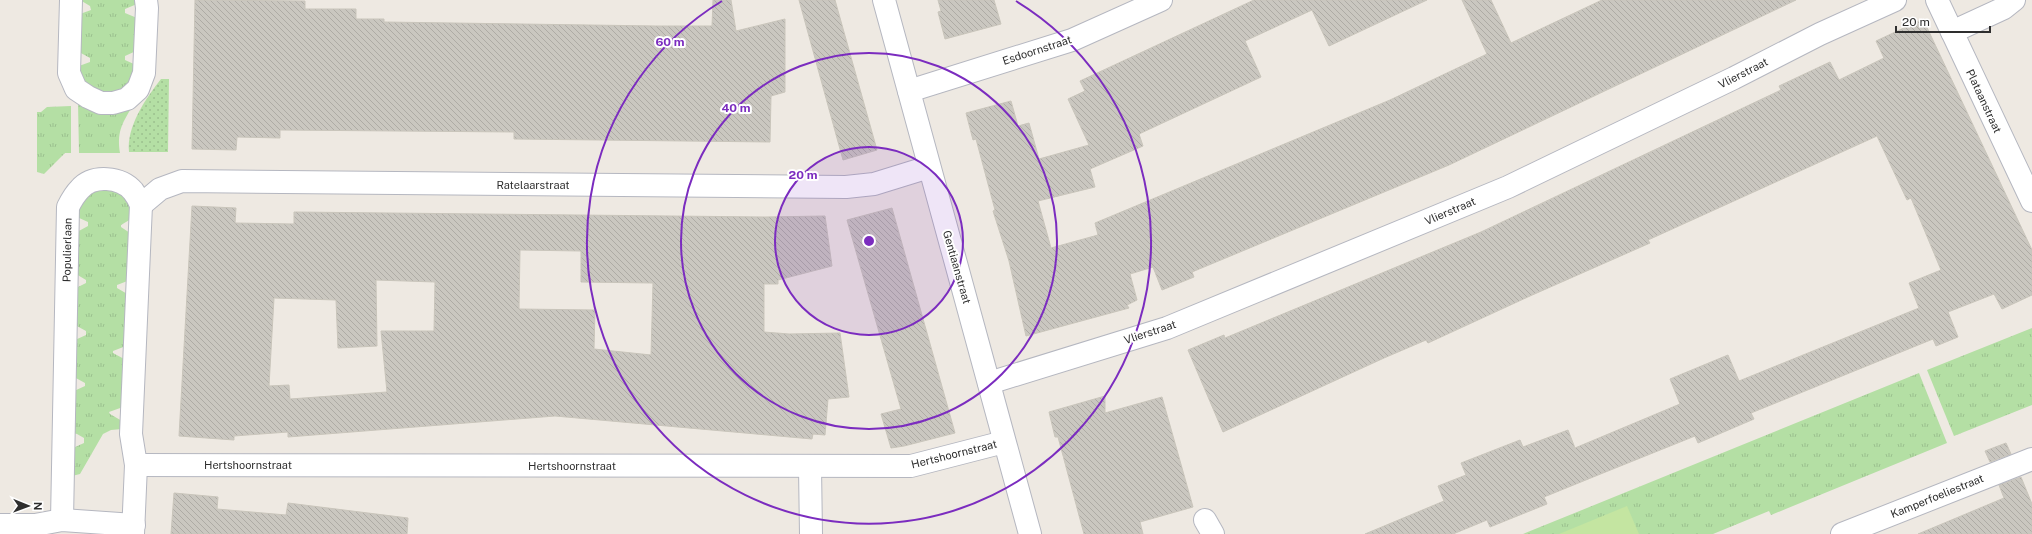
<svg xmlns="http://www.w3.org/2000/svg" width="2032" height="534" font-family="'Public Sans',sans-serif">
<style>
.grass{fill:url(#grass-tufts)}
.park{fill:url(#park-dots)}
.pitch{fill:#c4e5a1}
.building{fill:url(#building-back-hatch);stroke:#c9c5bb;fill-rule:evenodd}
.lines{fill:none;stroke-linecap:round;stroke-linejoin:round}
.minor-casing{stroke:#b5b7c0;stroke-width:24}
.minor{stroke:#fff;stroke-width:22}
.ring{fill:none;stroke:#7b2cbf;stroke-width:2}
.labels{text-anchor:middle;stroke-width:4;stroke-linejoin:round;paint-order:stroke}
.street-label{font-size:11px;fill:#2e2e2e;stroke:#fff}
.centre{fill:#7b2cbf;stroke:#fff;stroke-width:2}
.ring-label{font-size:12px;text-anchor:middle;font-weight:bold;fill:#7b2cbf;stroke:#fff;stroke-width:4;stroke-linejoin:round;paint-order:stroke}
</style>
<defs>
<pattern id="grass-tufts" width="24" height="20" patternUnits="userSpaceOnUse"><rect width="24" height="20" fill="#b4dfa4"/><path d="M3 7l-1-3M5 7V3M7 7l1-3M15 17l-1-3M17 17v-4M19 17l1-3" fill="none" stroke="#9bc08e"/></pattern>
<pattern id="park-dots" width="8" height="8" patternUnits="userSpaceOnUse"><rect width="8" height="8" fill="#b4dfa4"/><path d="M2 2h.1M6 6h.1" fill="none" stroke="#9bc08e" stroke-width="1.8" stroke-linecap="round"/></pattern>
<pattern id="building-back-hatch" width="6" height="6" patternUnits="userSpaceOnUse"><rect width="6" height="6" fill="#cac7c0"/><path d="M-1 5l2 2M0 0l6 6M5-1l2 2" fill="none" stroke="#aeaba5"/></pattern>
</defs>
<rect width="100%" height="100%" fill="#eee9e2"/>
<g class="grass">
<path d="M80,0H136L137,4L125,9V13L137,18L136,51L125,56V60L136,65L135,71L127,87L106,95C88,88 82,85 79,66L90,62V58L79,52L80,14L91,10L90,6Z"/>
<path d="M78,103C97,117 110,111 132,107C121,125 117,133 120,153H79Z"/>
<polygon points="71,106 71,153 65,153 44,174 37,172 37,112 41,112 47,107"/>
<path d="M108,188L123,195L132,208L131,219L121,225V227L130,233V280L117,285V288L129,295L126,346L113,351V353L126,360L123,407L109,412L110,414L122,421V429L111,430L103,434L80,474L72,476L73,448L84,443V438L77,434L73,433L74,391L85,386V383L74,377L75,340L86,335V331L75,325L76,288L86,283V280L76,274L77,232L88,226V222L77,217C82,198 88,192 108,188Z"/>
<polygon points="2032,328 2032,405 1954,436 1927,370"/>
<polygon points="1919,373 1947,443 1771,515 1769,511 1713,534 1523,534"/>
</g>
<path class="park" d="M161,79H169L168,152H129C126,127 146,98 161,79Z"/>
<polygon class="pitch" points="1627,506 1639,534 1559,534"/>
<g class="building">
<polygon points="195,0 305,1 305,9 356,9 356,19 384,19 384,22 657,26 712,26 713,0 731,0 736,31 785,19 785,92 771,96 770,142 514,139 514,132 280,130 280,138 237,137 236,150 192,149"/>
<polygon points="799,0 835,0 877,150 843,160"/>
<polygon points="938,0 994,0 1001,24 945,39 938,12 941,11"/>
<polygon points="1254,0 1427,0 1329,46 1312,10 1245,41 1261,77 1139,134 1143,146 1090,169 1095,187 1038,201 1051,248 1098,235 1095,223 1390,100 1487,54 1462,0 1491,0 1511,43 1602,0 1796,0 1449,165 1192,272 1194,277 1162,290 1153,267 1130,274 1137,300 1127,305 1129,308 1026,336 1009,261 993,211 995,210 976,139 973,140 966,113 1011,101 1018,126 1029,123 1039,159 1089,145 1068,99 1085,91 1080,81"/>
<polygon points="1923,19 2032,250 2032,295 2002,309 1994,294 1948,312 1958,337 1936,346 1933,339 1751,413 1754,419 1698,443 1695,436 1603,473 1544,497 1547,504 1490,527 1487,520 1453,534 1365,534 1444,501 1438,486 1466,475 1461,463 1520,440 1523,447 1568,430 1575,448 1680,404 1670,379 1728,355 1739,381 1919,308 1909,283 1941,270 1911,198 1907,200 1877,136 1648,240 1650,243 1530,296 1428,343 1426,340 1384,358 1223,432 1188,350 1224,335 1225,338 1481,232 1781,90 1779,86 1830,62 1839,80 1884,58 1876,41"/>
<path d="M192,206L236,208L235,223L294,224V212L765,217L825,216L832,266L778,280V284H764V332L789,334L840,333L849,397L828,399L825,435L813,434L812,439L555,416L288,437V432L234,436V440L179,436ZM520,250L581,251V282L653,283L651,355L594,349L595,310L519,309ZM376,280L435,282L434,331H381L387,392L290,399L289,385L269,386L274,298L336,300L338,348L377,346Z"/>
<polygon points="892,208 955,433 904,446 891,448 881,414 901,409 847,220"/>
<polygon points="1105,396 1105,413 1162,397 1193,507 1140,522 1143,534 1084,534 1058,437 1055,437 1049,412"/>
<polygon points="2006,443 2011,454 1990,462 1985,451"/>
<polygon points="2021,477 2032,504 2032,534 1918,534 2004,498 1999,485"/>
<polygon points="174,493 218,497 217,509 286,515 288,503 408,518 407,534 171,534"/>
</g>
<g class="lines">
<defs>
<g id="minor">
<polyline points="71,0 69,73 76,89 88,97 101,103 113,103 127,99 138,89 144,73 147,8 146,0"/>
<polyline points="884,0 1030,534"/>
<polyline points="1937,0 2032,201"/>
<polyline points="1952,32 2004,8 2014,0"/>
<polyline points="909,91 1072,40 1161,0"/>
<polyline points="141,205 160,189 182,181 846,187 874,184 929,167"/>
<polyline points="989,383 1167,328 1508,187 1734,78 1820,34 1895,0"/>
<polyline points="136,465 911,466 1004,442"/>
<polyline points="810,467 811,534"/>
<path d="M62,520L68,207C71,201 75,194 80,189C93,174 121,177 133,191C136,195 139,200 141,205L131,434L136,465L133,534"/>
<polyline points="1205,520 1213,534"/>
<polyline points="0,525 35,525 62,520 134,525"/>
<polyline points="1842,534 2032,459"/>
</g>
</defs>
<use href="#minor" class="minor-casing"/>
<use href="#minor" class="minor"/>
</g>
<circle cx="869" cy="241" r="94" fill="#7b2cbf" fill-opacity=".12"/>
<g class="ring">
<circle cx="869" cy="241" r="94"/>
<circle cx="869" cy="241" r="188"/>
<path d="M1016 1A282 282 0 1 1 722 1"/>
</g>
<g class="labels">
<g class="street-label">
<text transform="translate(1037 50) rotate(-18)" y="4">Esdoornstraat</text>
<text transform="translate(1743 73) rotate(-27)" y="4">Vlierstraat</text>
<text transform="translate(1984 101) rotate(65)" y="4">Plataanstraat</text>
<text x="533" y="189">Ratelaarstraat</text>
<text transform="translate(1450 211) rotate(-23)" y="4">Vlierstraat</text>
<text transform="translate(67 250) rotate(-89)" y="4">Populierlaan</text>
<text transform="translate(957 267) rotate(74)" y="4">Gentiaanstraat</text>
<text transform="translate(1150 332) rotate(-18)" y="4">Vlierstraat</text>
<text transform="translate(954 454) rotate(-14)" y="4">Hertshoornstraat</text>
<text x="248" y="469">Hertshoornstraat</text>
<text x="572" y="470">Hertshoornstraat</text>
<text transform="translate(1937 496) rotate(-22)" y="4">Kamperfoeliestraat</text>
</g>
</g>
<circle cx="869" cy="241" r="6" class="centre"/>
<g class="ring-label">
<text x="670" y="46">60 m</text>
<text x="736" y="112">40 m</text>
<text x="803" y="179">20 m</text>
</g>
<g transform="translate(28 506) rotate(91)" stroke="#ffffff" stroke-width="3" paint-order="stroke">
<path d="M0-3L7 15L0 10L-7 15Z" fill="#2e2e2e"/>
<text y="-6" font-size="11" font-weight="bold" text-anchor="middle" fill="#2e2e2e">N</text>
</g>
<path d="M1896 26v6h94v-6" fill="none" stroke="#2e2e2e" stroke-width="2"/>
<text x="1902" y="26" font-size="12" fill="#2e2e2e" stroke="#ffffff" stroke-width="3" paint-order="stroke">20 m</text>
</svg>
